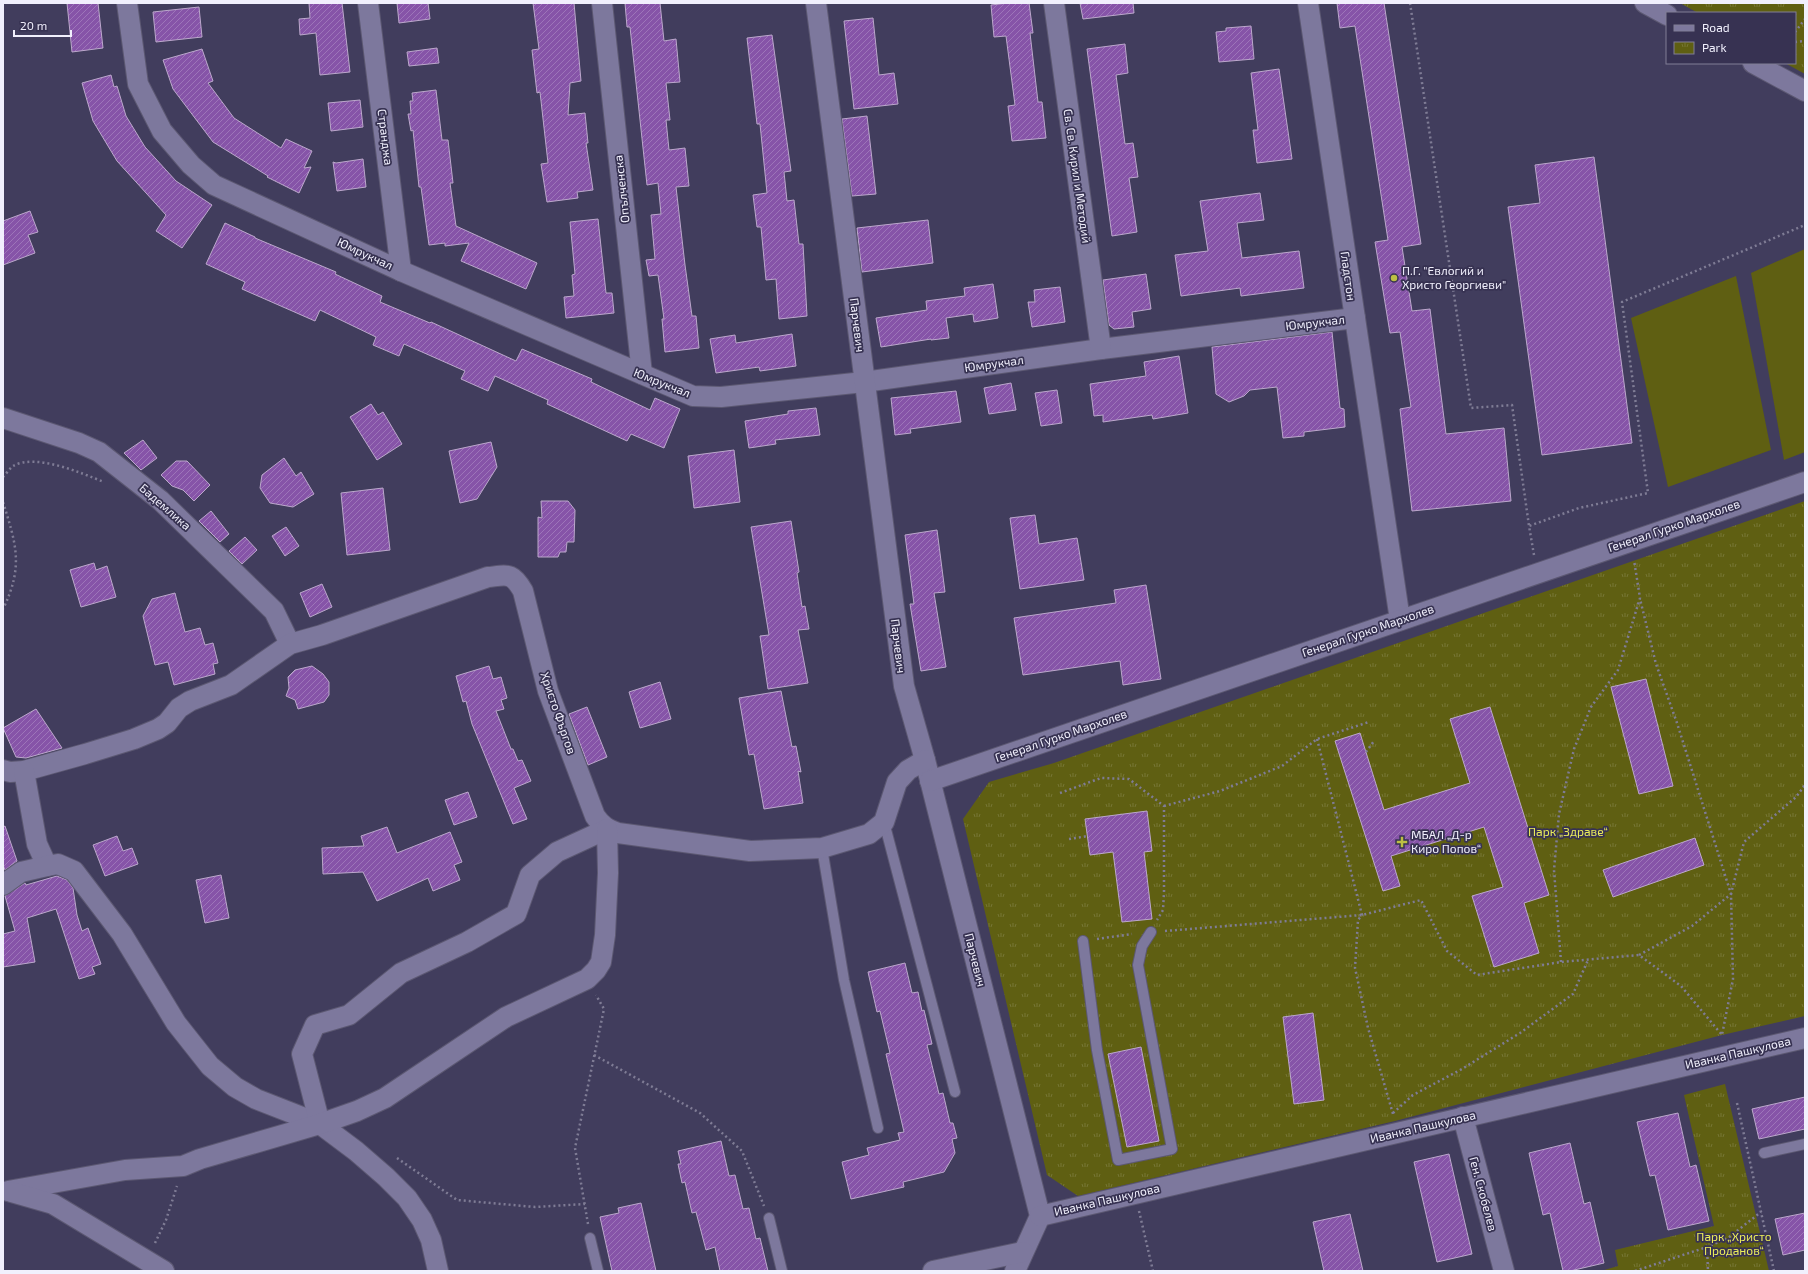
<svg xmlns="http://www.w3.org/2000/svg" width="1808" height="1274" font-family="'Exo 2',sans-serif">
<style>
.grass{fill:#5f5f12}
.park{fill:url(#park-tufts)}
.building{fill:url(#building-hatch);stroke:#bca8cc}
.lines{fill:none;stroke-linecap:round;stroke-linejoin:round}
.service-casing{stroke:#5c5872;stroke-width:12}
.minor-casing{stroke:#5c5872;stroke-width:22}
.path{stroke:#7f7c95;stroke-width:2.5;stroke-dasharray:2 3;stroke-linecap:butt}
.service{stroke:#7d789d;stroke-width:10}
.minor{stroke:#7d789d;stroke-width:20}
.poi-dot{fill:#bdbf43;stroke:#373252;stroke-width:1.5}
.labels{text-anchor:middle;stroke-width:3.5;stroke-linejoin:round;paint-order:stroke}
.street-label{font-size:12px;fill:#f1f0fd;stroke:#373252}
.poi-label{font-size:12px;fill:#f1f0fd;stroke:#373252;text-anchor:start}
.park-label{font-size:12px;fill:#ebed5a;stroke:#373252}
</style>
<defs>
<pattern id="park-tufts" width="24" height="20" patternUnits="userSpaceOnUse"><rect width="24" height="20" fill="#5f5f12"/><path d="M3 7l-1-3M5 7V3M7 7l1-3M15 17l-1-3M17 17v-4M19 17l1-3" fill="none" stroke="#767635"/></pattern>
<pattern id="building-hatch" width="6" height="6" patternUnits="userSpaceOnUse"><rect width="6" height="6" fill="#8654a8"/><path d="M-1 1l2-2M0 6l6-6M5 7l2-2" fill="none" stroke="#9d75b9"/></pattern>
</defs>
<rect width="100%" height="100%" fill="#413d5d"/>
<g class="grass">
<polygon points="1805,249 1805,452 1784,460 1751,273"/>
<polygon points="1736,276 1771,450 1668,487 1631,318"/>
</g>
<g class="park">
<polygon points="1680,3 1805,3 1805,74 1785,63 1795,63 1795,13 1698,13"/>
<polygon points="1805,501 1805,1016 1722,1035 1395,1121 1078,1196 1047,1175 963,819 989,782 1054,763"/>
<polygon points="1725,1084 1769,1271 1601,1271 1618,1266 1615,1250 1714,1226 1684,1095"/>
</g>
<g class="building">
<polygon points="67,3 98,3 103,48 72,52"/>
<polygon points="309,3 342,3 350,72 320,75 316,33 300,35 299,19 310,18"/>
<polygon points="397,3 428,3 430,19 399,23"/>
<polygon points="533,3 574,3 581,81 570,83 568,115 585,113 588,143 586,143 593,190 577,192 578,198 547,202 541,164 548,163 540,92 537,93 532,50 539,49"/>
<polygon points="625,3 660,3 664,41 676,39 680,82 666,83 670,120 666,120 669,150 685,148 689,186 676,187 685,265 692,316 696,316 699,348 665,352 662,319 664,319 658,275 649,276 646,260 655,259 651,215 661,214 658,183 647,185 630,27 627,27"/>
<polygon points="1008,3 1029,3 1033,33 1030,33 1038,102 1042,102 1046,138 1012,141 1008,106 1015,105 1006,36 994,37 991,5"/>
<polygon points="1080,3 1133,3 1134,13 1083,19"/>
<polygon points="1337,3 1384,3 1421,244 1402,247 1412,311 1430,309 1446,434 1504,428 1511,501 1412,511 1400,409 1411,407 1400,332 1390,333 1375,242 1388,240 1355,26 1340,28"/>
<polygon points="199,7 202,37 156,42 153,12"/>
<polygon points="873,18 879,75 894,73 898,104 854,109 844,21"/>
<polygon points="1251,26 1254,59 1219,62 1216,32 1226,31 1226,28"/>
<polygon points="772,35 791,171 784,172 787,201 794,200 799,244 803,244 807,316 779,319 776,279 766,280 761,227 757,227 753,195 767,193 760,124 757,124 747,38"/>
<polygon points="1125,44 1128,73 1116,75 1125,144 1133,143 1138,177 1129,178 1137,232 1112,236 1087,49"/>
<polygon points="437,48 439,63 409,66 407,52"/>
<polygon points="202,49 213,81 208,83 234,118 281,148 286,139 312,151 304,168 311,167 299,193 267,177 268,176 213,142 173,89 163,60"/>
<polygon points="1279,69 1292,159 1257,163 1253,130 1258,130 1251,73"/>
<polygon points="111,75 114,87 117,86 126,116 145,147 176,181 212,205 182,248 156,231 166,215 117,161 93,121 82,83"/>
<polygon points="436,90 442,140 448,140 453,183 450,183 456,226 537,263 526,289 461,261 469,243 445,246 445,243 429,245 421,187 419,187 413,130 411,131 408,114 411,114 410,101 413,101 412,93"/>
<polygon points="360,100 363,127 331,131 328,103"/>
<polygon points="867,116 876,194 852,196 842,119"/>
<polygon points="1594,157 1632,443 1542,455 1508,207 1540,203 1535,165"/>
<polygon points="363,159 366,187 337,191 333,162 336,163"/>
<polygon points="1260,193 1264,220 1237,223 1242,258 1299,251 1304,288 1241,296 1240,288 1181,296 1175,255 1208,251 1200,201"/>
<polygon points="30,211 38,232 28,235 35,253 3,265 3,221"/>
<polygon points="598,219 606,293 612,293 614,313 566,318 564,297 574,296 572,275 575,274 570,222"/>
<polygon points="928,220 933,263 862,272 857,228"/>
<polygon points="225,223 255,237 255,238 336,272 335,274 382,296 380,302 430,323 431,322 516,361 522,349 592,379 591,382 650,410 655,398 680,409 664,448 631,434 627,441 547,404 548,400 495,376 488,391 461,379 465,371 404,344 399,356 373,345 376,337 320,310 315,321 242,289 245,282 206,264"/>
<polygon points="1146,274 1151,309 1132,312 1134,327 1114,329 1109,325 1103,280"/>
<polygon points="993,284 998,318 974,322 973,314 946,318 949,338 931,340 931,339 881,347 876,318 927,310 926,301 965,296 964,288"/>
<polygon points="1060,287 1065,322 1032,327 1028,302 1035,302 1034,290"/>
<polygon points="1332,332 1340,408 1344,409 1345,427 1304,432 1304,436 1283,438 1277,387 1250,390 1244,396 1229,402 1216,394 1212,347"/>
<polygon points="792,334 796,366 760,371 759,367 716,373 710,339 735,335 736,343"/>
<polygon points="1179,356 1188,413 1153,419 1152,415 1103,422 1103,415 1094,416 1090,384 1146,376 1144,362"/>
<polygon points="1011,383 1016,410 989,414 984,388"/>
<polygon points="1057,390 1062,423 1041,426 1035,393"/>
<polygon points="956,391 961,422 910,429 911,433 895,435 891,398"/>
<polygon points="371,404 378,415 383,412 402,444 377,460 350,417"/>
<polygon points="816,408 820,435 775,440 776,444 749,448 745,421 788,414 788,411"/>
<polygon points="143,440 157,458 141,470 124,453"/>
<polygon points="491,442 497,467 477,499 460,503 449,451"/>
<polygon points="734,450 740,502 694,508 688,456"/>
<polygon points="284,458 296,476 301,472 314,494 293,507 270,503 260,488 262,475"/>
<polygon points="176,461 187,461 210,485 194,501 183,490 172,486 161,475"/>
<polygon points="383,488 390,550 347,555 341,493"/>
<polygon points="541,501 568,501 575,510 574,542 567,542 566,552 560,552 558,557 538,557 538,517 542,518"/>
<polygon points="211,511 229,534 220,542 199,521"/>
<polygon points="1035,515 1039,544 1077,538 1084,580 1020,589 1010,518"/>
<polygon points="791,521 799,572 797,573 802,607 805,606 809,629 798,630 808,683 768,689 760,636 769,635 751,527"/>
<polygon points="286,527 299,546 285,556 272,536"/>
<polygon points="937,530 945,592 934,593 946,667 921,671 910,604 914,604 905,535"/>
<polygon points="245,537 257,550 242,564 229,551"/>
<polygon points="94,563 96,570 107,566 116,597 81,607 70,570"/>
<polygon points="322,584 332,607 310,617 300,593"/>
<polygon points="1146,585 1161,679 1123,685 1120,661 1023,675 1014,618 1116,603 1114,590"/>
<polygon points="175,593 185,632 200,628 205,645 213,643 218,663 213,664 215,674 174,685 168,662 155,665 143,616 152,599"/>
<polygon points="312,666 323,674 329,682 329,695 324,702 298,709 295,700 286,696 289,688 288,677 295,670"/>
<polygon points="489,666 493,679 501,677 507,698 501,700 504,709 496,711 511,749 513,749 518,761 522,760 531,781 514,788 527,819 513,824 472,724 466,701 463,702 456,676"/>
<polygon points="1646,679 1673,786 1639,794 1611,687"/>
<polygon points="660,682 671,719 640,728 629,692"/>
<polygon points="781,691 792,747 796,746 801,772 798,771 803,803 764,809 754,754 749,755 739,698"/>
<polygon points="587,707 607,757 588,765 569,714"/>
<polygon points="1490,707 1549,895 1524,903 1539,953 1494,967 1472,896 1503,887 1484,827 1391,856 1400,886 1383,891 1335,741 1360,733 1384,810 1470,783 1450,719"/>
<polygon points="36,709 62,748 26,758 16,757 3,728"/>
<polygon points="468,792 477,817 454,825 445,800"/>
<polygon points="1147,811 1152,851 1144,852 1152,919 1122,922 1113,852 1090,855 1085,819"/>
<polygon points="5,826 17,861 5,870 3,865 3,827"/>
<polygon points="387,827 397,853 450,832 462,862 454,865 460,880 433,891 428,878 377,901 363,872 323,874 322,848 364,846 361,836"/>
<polygon points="117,836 123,851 132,848 138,864 105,876 93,845"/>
<polygon points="1695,838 1704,865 1613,897 1603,870"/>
<polygon points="221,875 229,918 205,923 196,880"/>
<polygon points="57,876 67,880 73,888 77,915 82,931 88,928 101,964 92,967 95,974 79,979 56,909 27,918 35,962 3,967 3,934 15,931 5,896 25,883 26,885"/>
<polygon points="905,963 912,993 918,992 922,1011 924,1010 932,1044 927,1045 939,1094 943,1093 950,1123 953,1123 957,1138 952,1139 955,1153 944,1172 903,1182 904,1187 851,1199 842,1162 869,1155 867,1148 900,1140 898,1133 904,1132 886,1054 890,1053 880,1011 877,1012 868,972"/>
<polygon points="1313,1013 1324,1100 1294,1104 1283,1017"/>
<polygon points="1141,1047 1159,1141 1127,1147 1108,1054"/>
<polygon points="1805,1097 1805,1129 1759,1139 1752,1109"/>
<polygon points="1678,1113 1690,1167 1696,1165 1709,1221 1668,1230 1655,1175 1650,1176 1637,1122"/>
<polygon points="721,1141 729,1176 735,1175 743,1209 749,1208 756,1239 760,1238 768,1271 720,1271 715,1247 706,1250 696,1212 692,1213 685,1182 682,1183 678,1164 681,1164 678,1151"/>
<polygon points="1570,1143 1584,1204 1590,1202 1604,1263 1570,1271 1563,1271 1550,1213 1543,1215 1529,1153"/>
<polygon points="1449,1154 1472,1254 1437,1262 1414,1162"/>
<polygon points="641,1203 656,1271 612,1271 600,1217 619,1213 618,1208"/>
<polygon points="1805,1213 1805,1250 1783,1255 1775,1219"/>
<polygon points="1350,1214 1363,1271 1324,1271 1313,1222"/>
</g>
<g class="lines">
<defs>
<g id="service">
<polyline points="884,822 955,1092"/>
<polyline points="822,848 844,980 878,1128"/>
<polyline points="1083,941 1097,1050 1118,1160 1172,1149 1138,965 1142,946 1151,932"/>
<polyline points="1764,1153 1805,1144"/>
<polyline points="769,1218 782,1271"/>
<polyline points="590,1238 598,1271"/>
</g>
<g id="minor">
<polyline points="127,3 138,84 162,131 191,165 214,185 401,271 693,396 721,397 864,382 1101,349 1355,318"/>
<polyline points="368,3 401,271"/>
<polyline points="602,3 642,374"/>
<polyline points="816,3 904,686 925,760 1040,1216 1015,1271"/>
<polyline points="1054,3 1101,349"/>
<polyline points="1308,3 1400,620"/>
<polyline points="1645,3 1667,15"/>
<polyline points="1753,63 1805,91"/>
<polyline points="3,418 79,443 99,452 160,500 274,611 290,644"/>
<path d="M3,770L10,772L24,771L85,754L134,739L158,729L167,723L179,708L190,701L231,685L290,644L322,635L488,577C508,575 512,572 523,591L548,691L595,816C602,826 607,829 618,833L750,851L822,848L869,834L884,822L897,782L908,770L925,760"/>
<polyline points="24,771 37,844 47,866"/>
<polyline points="930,781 1805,482"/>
<polyline points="3,885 21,872 47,866 58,864 74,871 122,934 176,1023 210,1066 235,1087 256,1099 320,1124 356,1151 386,1177 407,1198 422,1220 431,1240 438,1271"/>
<polyline points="1463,1117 1504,1271"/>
<polyline points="320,1124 302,1054 315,1025 349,1015 401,973 467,942 516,914 530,875 557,852 607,829"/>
<polyline points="8,1191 125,1170 183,1166 200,1159 320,1124 357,1111 385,1098 506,1017 587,979 596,970 601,962 605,935 608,873 607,829"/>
<polyline points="11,1192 53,1204 164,1271"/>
<polyline points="1040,1216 1805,1038"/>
<polyline points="933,1271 1023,1252"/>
</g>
</defs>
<use href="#service" class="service-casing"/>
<use href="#minor" class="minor-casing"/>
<g class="path">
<polyline points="1410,3 1471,408 1512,405 1529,526"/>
<polyline points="1795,32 1805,19"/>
<polyline points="1795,42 1805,41"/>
<path d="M3,477C6,474 10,468 13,466C36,453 81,473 104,482"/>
<path d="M3,502C16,544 24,566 3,609"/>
<polyline points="1534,555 1529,526 1579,508 1648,493 1622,302 1805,225"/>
<polyline points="1317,739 1362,915 1358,920 1355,968 1368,1028 1393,1114"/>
<polyline points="1366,752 1374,741"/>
<polyline points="1060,793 1101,778 1129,779 1164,806 1164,893 1163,910 1157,920"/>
<polyline points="1164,806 1220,791 1282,766 1317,739 1369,722"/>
<polyline points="1069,839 1088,836"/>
<polyline points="1165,931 1362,915 1421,900 1447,951 1477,975 1561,962 1639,955 1681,986 1722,1035 1733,979 1731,894 1744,842 1796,797 1805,785"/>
<polyline points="1097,939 1132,934"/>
<polyline points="1639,955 1692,926 1731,894 1677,723 1656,664 1640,599"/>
<polyline points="1561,962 1554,870 1559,814 1574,749 1591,707 1618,670 1640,598 1634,560"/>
<polyline points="594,1055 700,1113 742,1151 764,1206"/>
<polyline points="1737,1103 1774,1271"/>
<polyline points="1393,1113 1413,1095 1462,1069 1520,1033 1573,994 1588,960"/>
<polyline points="397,1158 457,1200 535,1207 585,1204"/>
<polyline points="1139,1211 1153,1271"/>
<polyline points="588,1224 575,1148 604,1009 596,995"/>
<polyline points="155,1243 166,1220 177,1186"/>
<polyline points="1707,1247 1708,1271"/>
<polyline points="1635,1271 1707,1247 1728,1238 1761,1212"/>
</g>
<use href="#service" class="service"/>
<use href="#minor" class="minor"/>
</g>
<g class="poi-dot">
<circle cx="1394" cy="278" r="4"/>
<path d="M1400 836h4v4h4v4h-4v4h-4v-4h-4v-4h4z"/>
</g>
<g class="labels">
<g class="street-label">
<text transform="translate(385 137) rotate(83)" y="4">Странджа</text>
<text transform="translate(1077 176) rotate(82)" y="4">Св. Св. Кирил и Методий</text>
<text transform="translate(622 189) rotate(-96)" y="4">Опълченска</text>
<text transform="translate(365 254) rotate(25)" y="4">Юмрукчал</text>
<text transform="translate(1348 276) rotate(82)" y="4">Гладстон</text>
<text transform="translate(1315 323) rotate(-7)" y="4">Юмрукчал</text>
<text transform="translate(857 325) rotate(83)" y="4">Парчевич</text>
<text transform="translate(994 364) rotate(-8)" y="4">Юмрукчал</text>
<text transform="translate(662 383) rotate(22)" y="4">Юмрукчал</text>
<text transform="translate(165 507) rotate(41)" y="4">Бадемлика</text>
<text transform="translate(1674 526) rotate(-19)" y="4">Генерал Гурко Мархолев</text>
<text transform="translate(1368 631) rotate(-19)" y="4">Генерал Гурко Мархолев</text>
<text transform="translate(898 646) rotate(83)" y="4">Парчевич</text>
<text transform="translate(558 713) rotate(71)" y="4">Христо Фъргов</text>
<text transform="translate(1061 736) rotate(-19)" y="4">Генерал Гурко Мархолев</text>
<text transform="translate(975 960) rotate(76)" y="4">Парчевич</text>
<text transform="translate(1738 1053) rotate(-13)" y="4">Иванка Пашкулова</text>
<text transform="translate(1423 1127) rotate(-13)" y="4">Иванка Пашкулова</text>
<text transform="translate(1483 1194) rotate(75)" y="4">Ген. Скобелев</text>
<text transform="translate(1107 1200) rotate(-13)" y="4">Иванка Пашкулова</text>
</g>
<g class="poi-label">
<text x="1402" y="275">П.Г. "Евлогий и<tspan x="1402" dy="14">Христо Георгиеви"</tspan></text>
<text x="1411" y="839">МБАЛ „Д-р<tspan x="1411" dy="14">Киро Попов“</tspan></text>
</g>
<g class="park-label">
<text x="1568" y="836">Парк „Здраве“</text>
<text x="1734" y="1241">Парк „Христо<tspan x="1734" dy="14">Проданов“</tspan></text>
</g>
</g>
<rect width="1808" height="1274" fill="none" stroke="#f1f0fd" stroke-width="8"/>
<rect x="1666" y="12" width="130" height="52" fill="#373252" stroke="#817e96"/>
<rect x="1674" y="25" width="20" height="6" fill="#7d789d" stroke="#817e96"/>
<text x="1702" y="32" font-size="12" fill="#f1f0fd">Road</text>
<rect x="1674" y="42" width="20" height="12" fill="url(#park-tufts)" stroke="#817e96"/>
<text x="1702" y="52" font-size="12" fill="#f1f0fd">Park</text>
<path d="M14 30v6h57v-6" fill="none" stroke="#f1f0fd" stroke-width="2"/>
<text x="20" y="30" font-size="12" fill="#f1f0fd" stroke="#373252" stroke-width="3" paint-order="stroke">20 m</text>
</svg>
